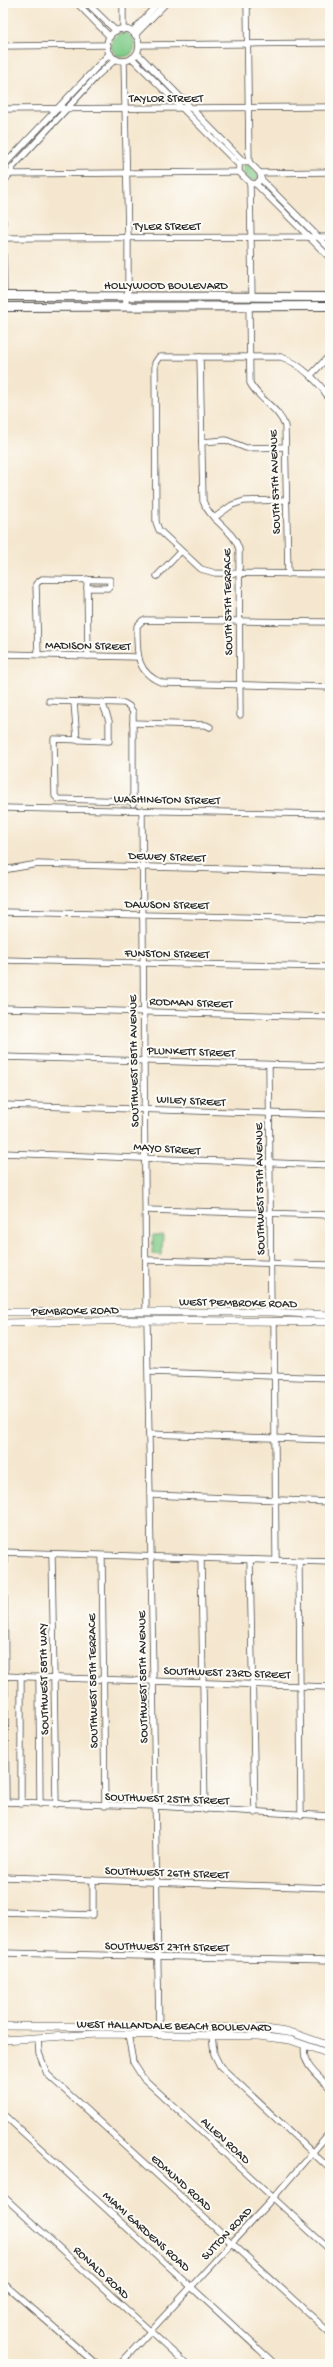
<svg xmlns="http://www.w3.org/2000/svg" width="333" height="2367" font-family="'Gochi Hand',sans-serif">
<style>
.green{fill:#81cc8a;stroke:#567c5a}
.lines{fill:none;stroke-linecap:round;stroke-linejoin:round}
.minor-casing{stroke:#494744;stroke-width:7}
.major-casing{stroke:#494744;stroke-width:8}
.highway-casing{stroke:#494744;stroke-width:10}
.minor{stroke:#fff;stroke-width:5.5}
.major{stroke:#fff;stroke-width:7}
.highway{stroke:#fff;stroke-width:8}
.labels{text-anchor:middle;stroke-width:4;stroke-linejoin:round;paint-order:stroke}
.street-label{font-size:12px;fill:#2b2b2b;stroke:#fdfcf7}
</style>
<rect width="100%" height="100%" fill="#fdfcf7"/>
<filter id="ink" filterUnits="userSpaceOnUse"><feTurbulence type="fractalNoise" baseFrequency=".025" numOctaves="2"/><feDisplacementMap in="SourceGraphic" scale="8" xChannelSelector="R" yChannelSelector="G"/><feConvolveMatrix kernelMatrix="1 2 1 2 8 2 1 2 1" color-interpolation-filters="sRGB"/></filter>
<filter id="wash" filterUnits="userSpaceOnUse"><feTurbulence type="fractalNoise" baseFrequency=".012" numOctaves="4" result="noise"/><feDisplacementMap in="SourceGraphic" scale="16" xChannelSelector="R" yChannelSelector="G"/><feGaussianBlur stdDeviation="0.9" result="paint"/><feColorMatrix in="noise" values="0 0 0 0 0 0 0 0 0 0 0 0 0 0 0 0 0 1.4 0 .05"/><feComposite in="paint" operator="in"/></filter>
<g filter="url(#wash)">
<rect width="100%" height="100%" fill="#f5e7cf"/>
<g class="green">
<circle cx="123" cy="45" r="12"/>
<polygon points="243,164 247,164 259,176 257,180 250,180 242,172"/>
<polygon points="153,1235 163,1235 162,1255 152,1254"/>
</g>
</g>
<g filter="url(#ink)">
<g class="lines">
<defs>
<g id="minor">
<polyline points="77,3 110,37"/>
<polyline points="87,3 116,31"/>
<polyline points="123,3 123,30"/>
<polyline points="247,3 249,162"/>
<circle cx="123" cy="45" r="16"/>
<polyline points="132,32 158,3"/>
<polyline points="135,35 166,3"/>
<polyline points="139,45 330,43"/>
<polyline points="3,46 108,45"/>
<polyline points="137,53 243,161"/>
<polyline points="132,58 239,165"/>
<polyline points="124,61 128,237 128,289 125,307"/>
<polyline points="3,109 330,107"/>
<polygon points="243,161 249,162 260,173 261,179 256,184 250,183 239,172 239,165"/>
<polyline points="6,163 110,53"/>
<polyline points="12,168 98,75 116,59"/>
<polyline points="260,173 330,172"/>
<polyline points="11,174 239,172"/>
<polyline points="261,179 330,249"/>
<polyline points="3,183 12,171"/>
<polyline points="250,183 252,297"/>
<polyline points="256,184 330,258"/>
<polyline points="3,221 4,296"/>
<polyline points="3,238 330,237"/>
<path d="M249,307L250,383C259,400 279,408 285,426L288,574"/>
<path d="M200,357L203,501C210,521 234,530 239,549L240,715"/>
<polyline points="311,375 328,357"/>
<path d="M330,402C325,386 298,362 281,357H159L155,363L156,522L159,530L201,569L215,573L326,574L330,573"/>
<polyline points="202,442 226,440 246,448 285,447"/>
<polyline points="214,518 232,505 244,501 286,500"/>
<polyline points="157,576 180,552"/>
<polyline points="87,579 88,656"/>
<path d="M330,622L143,620L137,626C137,652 135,673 163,683L330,687"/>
<polyline points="4,654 137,657"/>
<polyline points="38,655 36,584 42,579 110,580 110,585 108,588 87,588"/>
<polyline points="49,701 124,703 129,706 133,712 133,804"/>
<polyline points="74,702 77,740"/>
<polyline points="102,702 109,721 109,741 54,739 55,796 58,799 133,801"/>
<polyline points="133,723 206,725 210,727"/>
<polyline points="3,808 330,814"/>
<polyline points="142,810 146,1312"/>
<polyline points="3,870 38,864 330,872"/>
<polyline points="3,912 330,919"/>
<polyline points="3,960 330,967"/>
<polyline points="3,1008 330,1017"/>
<polyline points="3,1057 330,1066"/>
<polyline points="269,1065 271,1312"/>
<polyline points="3,1105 330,1115"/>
<polyline points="3,1153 330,1165"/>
<polyline points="146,1210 330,1215"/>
<polyline points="147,1260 330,1265"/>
<polyline points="147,1320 159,2030"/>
<polyline points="274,1321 276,1560"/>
<polyline points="149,1372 330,1378"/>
<polyline points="149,1434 330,1440"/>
<polyline points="151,1495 330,1502"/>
<polyline points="3,1552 330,1562"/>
<polyline points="4,1552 6,1802"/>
<polyline points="52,1554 56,1804"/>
<polyline points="102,1556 105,1806"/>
<polyline points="201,1559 205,1810"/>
<polyline points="250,1560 255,1813"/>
<polyline points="299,1562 301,1815"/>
<polyline points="3,1676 330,1687"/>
<polyline points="39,1677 40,1804"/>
<polyline points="3,1802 156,1806 330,1816"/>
<polyline points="21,1803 21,1676"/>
<polyline points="3,1877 330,1888"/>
<polyline points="3,1912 93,1915 93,1880"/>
<polyline points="3,1953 330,1960"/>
<polyline points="128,2034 133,2062 143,2078 330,2250"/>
<polyline points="212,2035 214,2054 220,2066 330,2169"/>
<polyline points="38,2038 39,2053 47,2074 330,2333"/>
<path d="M305,2045C300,2063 318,2076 330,2088"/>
<polyline points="3,2114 275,2364"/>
<polyline points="3,2196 186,2364"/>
<polyline points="3,2283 96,2364"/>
<polyline points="3,2362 5,2364"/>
<polyline points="120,2364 273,2198 330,2132"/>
</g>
<g id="major">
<polyline points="3,1312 271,1312 330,1315"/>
<polyline points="3,1323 147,1320 330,1322"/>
<polyline points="3,2026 259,2028 293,2033 330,2046"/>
<polyline points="3,2040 97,2034 258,2036 290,2040 330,2054"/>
</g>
<g id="highway">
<polyline points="3,296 330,297"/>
<polyline points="3,307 330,306"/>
</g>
</defs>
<use href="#minor" class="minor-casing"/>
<use href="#major" class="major-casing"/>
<use href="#highway" class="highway-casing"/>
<use href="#minor" class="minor"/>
<use href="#major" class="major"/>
<use href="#highway" class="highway"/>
</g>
</g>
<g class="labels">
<g class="street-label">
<text x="166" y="102">TAYLOR STREET</text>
<text x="167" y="230">TYLER STREET</text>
<text x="166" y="289">HOLLYWOOD BOULEVARD</text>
<text transform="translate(274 482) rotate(-92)" y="4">SOUTH 57TH AVENUE</text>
<text transform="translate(227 602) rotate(-91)" y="4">SOUTH 57TH TERRACE</text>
<text transform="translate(88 645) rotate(1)" y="4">MADISON STREET</text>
<text transform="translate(167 799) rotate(1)" y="4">WASHINGTON STREET</text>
<text transform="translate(167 856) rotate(2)" y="4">DEWEY STREET</text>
<text transform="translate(167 904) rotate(1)" y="4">DAWSON STREET</text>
<text transform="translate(167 953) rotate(1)" y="4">FUNSTON STREET</text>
<text transform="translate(191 1002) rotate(2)" y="4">RODMAN STREET</text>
<text transform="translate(191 1051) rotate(2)" y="4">PLUNKETT STREET</text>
<text transform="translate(133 1061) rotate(-91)" y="4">SOUTHWEST 58TH AVENUE</text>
<text transform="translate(191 1100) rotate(3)" y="4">WILEY STREET</text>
<text transform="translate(167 1148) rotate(4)" y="4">MAYO STREET</text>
<text transform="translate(259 1189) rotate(-91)" y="4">SOUTHWEST 57TH AVENUE</text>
<text transform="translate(238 1302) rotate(1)" y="4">WEST PEMBROKE ROAD</text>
<text transform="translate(75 1310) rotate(-1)" y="4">PEMBROKE ROAD</text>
<text transform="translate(227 1672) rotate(2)" y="4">SOUTHWEST 23RD STREET</text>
<text transform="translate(142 1677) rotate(-91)" y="4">SOUTHWEST 58TH AVENUE</text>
<text transform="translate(43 1679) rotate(-91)" y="4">SOUTHWEST 58TH WAY</text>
<text transform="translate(92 1681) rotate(-91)" y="4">SOUTHWEST 58TH TERRACE</text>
<text transform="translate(167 1798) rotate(2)" y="4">SOUTHWEST 25TH STREET</text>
<text transform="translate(167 1872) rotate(2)" y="4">SOUTHWEST 26TH STREET</text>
<text transform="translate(167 1946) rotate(1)" y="4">SOUTHWEST 27TH STREET</text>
<text transform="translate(174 2025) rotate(1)" y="4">WEST HALLANDALE BEACH BOULEVARD</text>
<text transform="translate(226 2140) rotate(43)" y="4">ALLEN ROAD</text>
<text transform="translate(182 2182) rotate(42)" y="4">EDMUND ROAD</text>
<text transform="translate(147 2231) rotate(42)" y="4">MIAMI GARDENS ROAD</text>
<text transform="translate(226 2233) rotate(-47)" y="4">SUTTON ROAD</text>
<text transform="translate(102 2272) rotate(43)" y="4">RONALD ROAD</text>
</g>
</g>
<rect width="333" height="2367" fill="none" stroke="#fdfcf7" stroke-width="16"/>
</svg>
